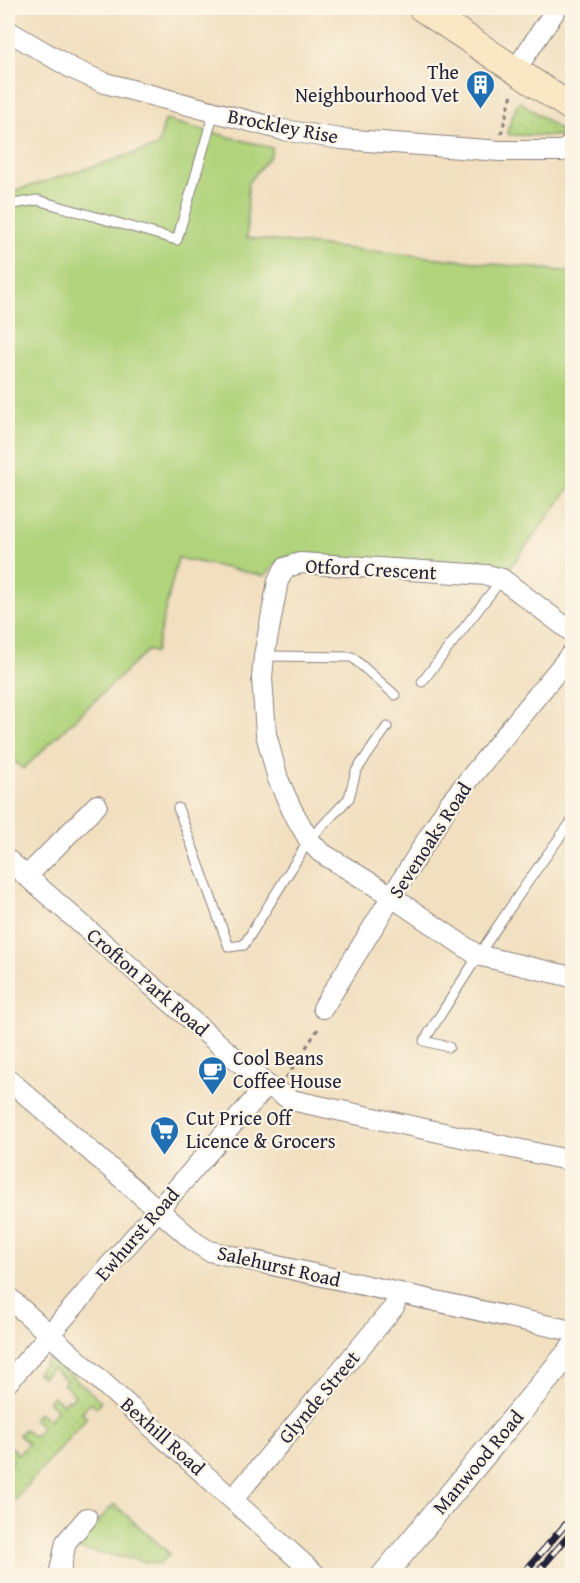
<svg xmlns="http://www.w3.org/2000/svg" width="580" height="1583" font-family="'Gentium Book Plus',serif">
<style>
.grass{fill:url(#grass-tufts);stroke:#697a5c;stroke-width:1.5}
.park{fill:#b0d37c;stroke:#697a5c;stroke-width:1.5}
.garden{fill:url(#garden-dots);stroke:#697a5c;stroke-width:1.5}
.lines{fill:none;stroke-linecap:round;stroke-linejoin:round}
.service-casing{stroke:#8a807d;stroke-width:11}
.minor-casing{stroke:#8a807d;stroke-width:22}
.tertiary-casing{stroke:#8a807d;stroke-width:26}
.secondary-casing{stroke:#8a807d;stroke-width:29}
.path{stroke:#8a807d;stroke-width:3;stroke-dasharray:4.5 4.5;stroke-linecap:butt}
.service{stroke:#fff;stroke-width:9}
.minor{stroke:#fff;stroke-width:20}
.tertiary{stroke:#fff;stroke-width:24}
.secondary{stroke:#fae7c3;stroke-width:27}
.rail-casing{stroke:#22223b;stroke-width:7}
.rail{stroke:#fcf5e5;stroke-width:4.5;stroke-dasharray:14;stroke-linecap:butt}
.labels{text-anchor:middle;stroke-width:4.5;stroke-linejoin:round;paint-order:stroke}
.poi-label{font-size:20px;fill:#22223b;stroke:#fcf5e5;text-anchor:start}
.street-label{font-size:20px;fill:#22223b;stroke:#fcf5e5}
</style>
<defs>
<pattern id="grass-tufts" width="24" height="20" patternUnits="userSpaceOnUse" patternTransform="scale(1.5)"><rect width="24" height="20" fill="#b0d37c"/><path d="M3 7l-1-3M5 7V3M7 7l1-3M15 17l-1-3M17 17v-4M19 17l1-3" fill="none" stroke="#97b56c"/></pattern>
<pattern id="garden-dots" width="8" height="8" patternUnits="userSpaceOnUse" patternTransform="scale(1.5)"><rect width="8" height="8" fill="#b0d37c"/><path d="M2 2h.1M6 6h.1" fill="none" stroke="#97b56c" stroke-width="1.8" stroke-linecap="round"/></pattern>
</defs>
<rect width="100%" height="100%" fill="#fcf5e5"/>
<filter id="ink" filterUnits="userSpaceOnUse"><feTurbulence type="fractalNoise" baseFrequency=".0167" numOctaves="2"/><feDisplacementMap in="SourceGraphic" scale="12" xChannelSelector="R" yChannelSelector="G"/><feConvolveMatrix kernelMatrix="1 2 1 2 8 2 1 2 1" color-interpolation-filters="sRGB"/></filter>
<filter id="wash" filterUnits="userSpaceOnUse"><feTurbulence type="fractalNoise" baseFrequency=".008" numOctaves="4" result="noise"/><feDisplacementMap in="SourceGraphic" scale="24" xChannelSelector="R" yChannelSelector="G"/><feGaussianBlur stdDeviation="1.35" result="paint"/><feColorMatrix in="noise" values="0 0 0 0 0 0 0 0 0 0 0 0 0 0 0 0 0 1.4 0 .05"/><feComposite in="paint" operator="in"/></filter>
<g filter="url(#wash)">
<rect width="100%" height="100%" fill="#f1dfbf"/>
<polygon class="grass" points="114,1504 170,1554 159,1564 73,1548"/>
<polygon class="park" points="165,120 272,148 271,155 248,183 247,238 572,272 572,485 506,573 299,554 281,558 265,576 178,558 155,653 148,650 23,769 8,755 8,193 158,146"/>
<g class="garden">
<polygon points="521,102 560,130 560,136 509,135 507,132 517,104"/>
<polygon points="50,1357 101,1401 96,1407 90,1403 82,1412 87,1417 8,1508 8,1467 13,1460 8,1455 8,1448 9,1446 19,1454 28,1444 19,1435 24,1429 34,1437 42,1427 33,1419 39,1412 48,1420 57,1410 48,1401 53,1396 63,1404 67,1399 70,1401 75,1395 63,1384 66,1380 52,1368 43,1377 37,1373"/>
</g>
</g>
<g filter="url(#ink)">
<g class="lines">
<defs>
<g id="service">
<polyline points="8,205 37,200 177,240 214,112"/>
<polyline points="264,656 352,657 395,695"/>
<polyline points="422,682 502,579"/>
<polyline points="178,808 229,947 244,945 309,840 349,798 356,771 387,727"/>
<path d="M449,1047L424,1041C471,966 519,891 572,821"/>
</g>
<g id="minor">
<polyline points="8,31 73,69 105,83 283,130 341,139 500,151 562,151 569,147 572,142"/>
<polyline points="516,69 557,8"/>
<polyline points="572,632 502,579 487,575 300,563 285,568 278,581 264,656 262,678 266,734 278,779 292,810 309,840 320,852 382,890 477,955 572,977"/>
<polyline points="8,860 245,1067 267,1085 291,1100 572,1161"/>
<polyline points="27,876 97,805"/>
<polyline points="323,1008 449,804 572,653"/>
<polyline points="8,1079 196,1243 209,1251 572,1331"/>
<polyline points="8,1297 317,1576"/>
<polyline points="8,1382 267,1085"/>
<polyline points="233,1499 394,1307 398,1293"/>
<polyline points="59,1576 66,1542 87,1518"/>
</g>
<polyline id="tertiary" points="383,1576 572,1349"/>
<polyline id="secondary" points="422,8 572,108"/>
</defs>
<use href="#service" class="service-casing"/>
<use href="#minor" class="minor-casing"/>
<use href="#tertiary" class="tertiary-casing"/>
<use href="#secondary" class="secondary-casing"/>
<g class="path">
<polyline points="501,134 512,94"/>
<polyline points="286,1078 320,1026"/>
</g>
<use href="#service" class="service"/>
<use href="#minor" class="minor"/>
<use href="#tertiary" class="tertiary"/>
<use href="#secondary" class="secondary"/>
<defs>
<g id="rail">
<polyline points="521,1576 572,1517"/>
<polyline points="534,1576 572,1532"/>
</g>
</defs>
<use href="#rail" class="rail-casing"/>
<use href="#rail" class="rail"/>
</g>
</g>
<defs>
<symbol id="building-pin" viewBox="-11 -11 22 30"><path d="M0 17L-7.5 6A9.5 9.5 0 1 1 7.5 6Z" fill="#1f6fb2" stroke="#fcf5e5"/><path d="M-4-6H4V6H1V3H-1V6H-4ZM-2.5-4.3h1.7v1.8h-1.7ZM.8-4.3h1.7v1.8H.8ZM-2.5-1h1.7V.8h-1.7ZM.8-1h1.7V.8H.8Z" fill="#fff"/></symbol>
<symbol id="cafe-pin" viewBox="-11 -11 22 30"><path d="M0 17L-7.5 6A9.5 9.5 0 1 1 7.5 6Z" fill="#1f6fb2" stroke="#fcf5e5"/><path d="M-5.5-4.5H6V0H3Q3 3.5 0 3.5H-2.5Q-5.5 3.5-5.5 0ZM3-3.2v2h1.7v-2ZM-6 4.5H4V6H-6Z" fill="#fff"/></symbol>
<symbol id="supermarket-pin" viewBox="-11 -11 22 30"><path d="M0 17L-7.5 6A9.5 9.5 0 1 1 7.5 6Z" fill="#1f6fb2" stroke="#fcf5e5"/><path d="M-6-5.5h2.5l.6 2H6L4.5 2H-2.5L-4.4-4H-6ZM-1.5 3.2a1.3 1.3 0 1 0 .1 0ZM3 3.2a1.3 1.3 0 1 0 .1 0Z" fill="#fff"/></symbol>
</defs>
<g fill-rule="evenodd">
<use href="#building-pin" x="464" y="68" width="33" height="45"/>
<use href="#cafe-pin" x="196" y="1054" width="33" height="45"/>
<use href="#supermarket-pin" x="148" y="1114" width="33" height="45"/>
</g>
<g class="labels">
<g class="poi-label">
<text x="459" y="79" text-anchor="end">The<tspan x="459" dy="23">Neighbourhood Vet</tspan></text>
<text x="233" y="1065">Cool Beans<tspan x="233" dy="23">Coffee House</tspan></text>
<text x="186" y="1125">Cut Price Off<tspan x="186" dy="23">Licence &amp; Grocers</tspan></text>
</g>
<g class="street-label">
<text transform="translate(283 126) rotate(11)" y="7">Brockley Rise</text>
<text transform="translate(371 569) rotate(3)" y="7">Otford Crescent</text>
<text transform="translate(430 840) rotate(-57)" y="7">Sevenoaks Road</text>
<text transform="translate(148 982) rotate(41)" y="7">Crofton Park Road</text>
<text transform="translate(137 1234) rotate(-49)" y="7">Ewhurst Road</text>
<text transform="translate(279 1266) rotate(13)" y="7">Salehurst Road</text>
<text transform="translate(319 1397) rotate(-50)" y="7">Glynde Street</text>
<text transform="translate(163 1436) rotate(42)" y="7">Bexhill Road</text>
<text transform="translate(478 1462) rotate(-50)" y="7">Manwood Road</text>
</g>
</g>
<rect width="580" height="1583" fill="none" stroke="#fcf5e5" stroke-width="30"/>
</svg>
